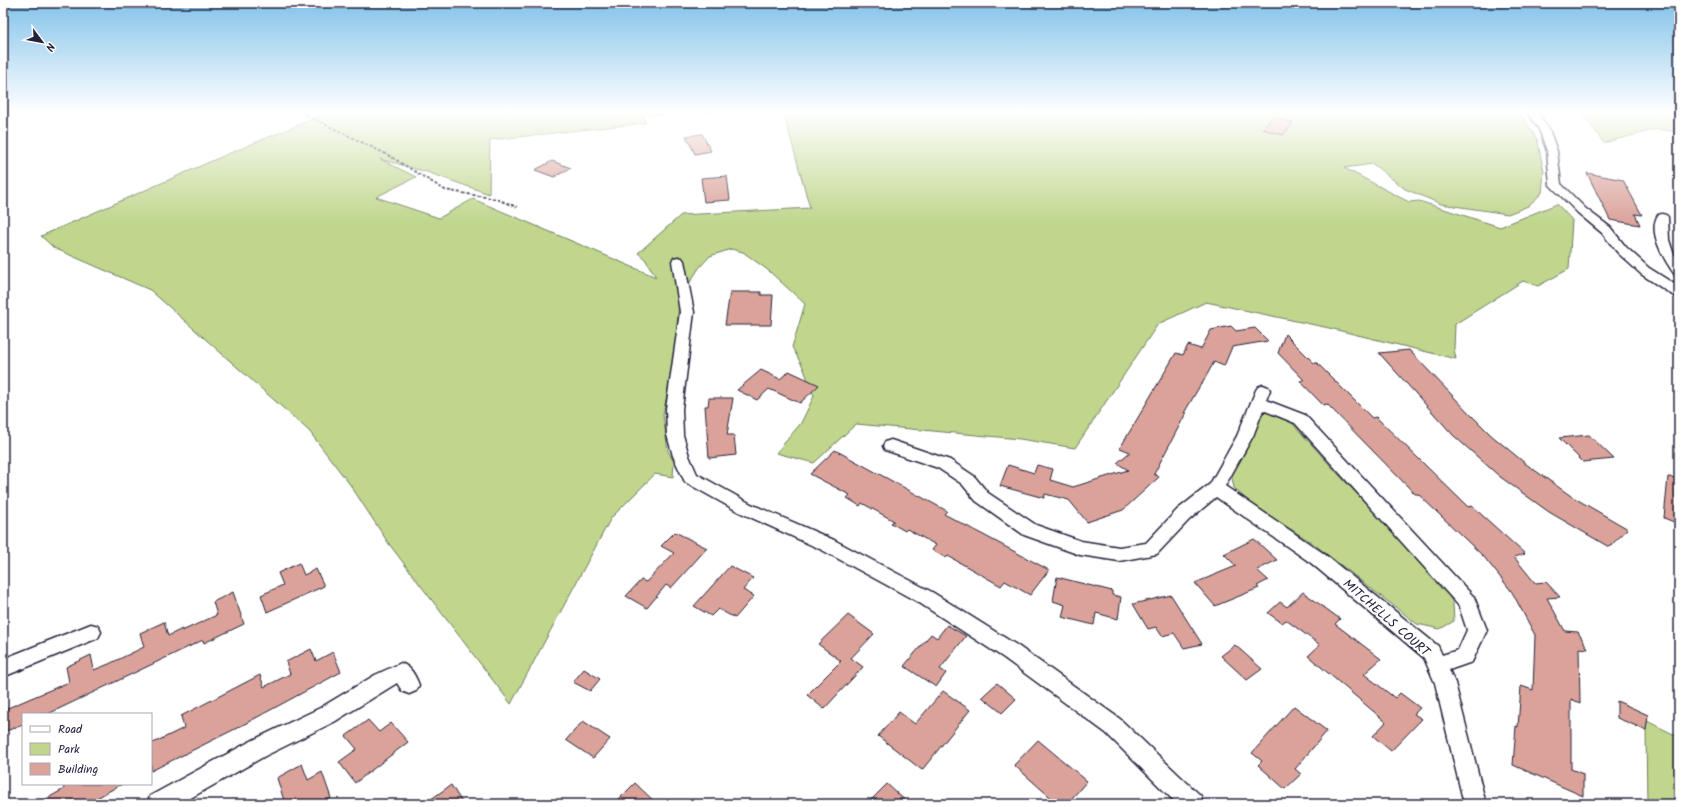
<svg xmlns="http://www.w3.org/2000/svg" width="1682" height="807" font-family="Kalam,sans-serif">
<style>
.green{fill:#bfd68c;stroke:#707c64;fill-rule:evenodd}
.building{fill:#dba29a;stroke:#22223b}
.lines{fill:none;stroke-linecap:round;stroke-linejoin:round}
.street-casing{stroke:#22223b;stroke-width:3}
.path{stroke:#22223b;stroke-width:2;stroke-dasharray:3 2;stroke-linecap:butt}
.street{fill:#fff;fill-rule:evenodd}
.labels{text-anchor:middle;stroke-width:4;stroke-linejoin:round;paint-order:stroke}
.near-street-label{font-size:13px;fill:#22223b;stroke:#fff}
</style>
<rect width="100%" height="100%" fill="#fff"/>
<filter id="ink" filterUnits="userSpaceOnUse"><feTurbulence type="fractalNoise" baseFrequency=".025" numOctaves="2"/><feDisplacementMap in="SourceGraphic" scale="8" xChannelSelector="R" yChannelSelector="G"/><feConvolveMatrix kernelMatrix="1 2 1 2 8 2 1 2 1" color-interpolation-filters="sRGB"/></filter>
<g filter="url(#ink)">
<g class="green">
<path d="M332,111H1519L1537,139L1544,172L1542,193L1528,206L1508,214L1441,204L1405,189L1373,164L1344,168L1409,202L1419,201L1500,227L1557,204L1572,220L1569,269L1538,286L1523,281L1455,324L1454,349L1456,359L1329,328L1206,302L1158,324L1075,448L1020,439L856,424L814,463L776,453L801,423L814,396L803,367L792,347L805,304L769,271L743,252L731,249L710,256L699,268L679,300L675,352L663,415L668,451L674,462L673,477L655,474L611,518L511,704L389,544L351,486L309,431L150,290L54,248L41,236L230,153ZM783,111L810,208L681,215L638,253L645,259L656,277L473,199L439,218L376,197L416,177L380,159L427,172L489,194L490,140L645,123L644,115Z"/>
<polygon points="1580,111 1679,111 1679,132 1657,129 1604,143"/>
<polygon points="1264,412 1275,412 1286,416 1339,475 1441,582 1453,603 1454,621 1440,629 1417,624 1311,542 1255,507 1234,488 1231,473 1259,416"/>
<polygon points="1647,721 1679,737 1679,804 1647,804 1646,730"/>
</g>
<g class="building">
<polygon points="1273,117 1293,123 1283,135 1262,129"/>
<polygon points="702,134 711,151 695,154 686,136"/>
<polygon points="552,161 571,168 554,177 535,170"/>
<polygon points="1587,173 1623,180 1642,215 1635,214 1640,225 1610,220"/>
<polygon points="727,176 730,200 704,202 701,178"/>
<polygon points="730,292 761,292 761,295 773,295 771,325 725,325"/>
<polygon points="1231,326 1236,331 1255,328 1268,341 1232,347 1224,366 1214,362 1202,384 1201,384 1184,413 1186,413 1154,474 1159,477 1123,510 1087,522 1069,500 1045,494 1044,498 1000,486 1008,465 1034,473 1037,465 1053,469 1050,480 1073,487 1128,470 1117,463 1130,452 1120,448 1176,353 1183,355 1188,345 1201,349 1211,330"/>
<polygon points="1285,334 1314,363 1317,363 1372,418 1376,417 1468,507 1472,506 1525,554 1514,557 1535,583 1546,582 1560,597 1547,598 1565,631 1578,632 1588,649 1579,648 1580,703 1571,699 1571,769 1583,774 1583,796 1513,765 1516,726 1518,727 1521,686 1533,690 1535,635 1512,592 1484,557 1418,494 1415,494 1327,404 1323,405 1300,381 1304,380 1278,353"/>
<polygon points="1409,350 1470,414 1491,435 1526,464 1571,496 1628,529 1609,547 1549,512 1499,476 1453,435 1379,353"/>
<polygon points="761,370 780,379 789,371 819,385 800,403 769,389 757,400 737,390"/>
<polygon points="709,398 733,398 727,435 734,435 736,455 709,458 705,406 708,406"/>
<polygon points="1589,435 1614,459 1583,462 1559,438"/>
<polygon points="835,450 947,511 944,514 1049,570 1030,595 1005,581 1001,586 948,556 946,558 932,550 936,545 907,529 905,531 891,523 894,521 862,503 860,506 847,498 850,495 810,474"/>
<polygon points="1668,477 1679,478 1679,524 1664,518"/>
<polygon points="675,532 707,548 671,588 666,585 647,608 626,596 641,580 646,582 674,553 661,546"/>
<polygon points="1254,539 1277,560 1257,570 1268,580 1257,586 1259,588 1215,606 1195,583 1236,566 1224,554"/>
<polygon points="299,563 304,575 316,569 324,586 267,612 261,595 283,585 278,573"/>
<polygon points="730,566 753,578 743,590 754,596 735,618 718,609 711,616 694,606"/>
<polygon points="1057,577 1112,591 1112,595 1121,597 1118,619 1096,613 1094,625 1062,617 1065,605 1053,601"/>
<polygon points="233,592 244,624 204,643 203,640 48,714 23,714 23,725 3,732 3,710 69,682 66,667 91,655 94,670 109,664 144,647 140,633 164,622 168,636 182,629 182,631 217,615 213,602"/>
<polygon points="1303,592 1340,619 1335,624 1381,659 1364,674 1395,698 1400,693 1420,708 1414,714 1422,719 1391,751 1373,736 1386,722 1308,656 1320,645 1286,620 1282,623 1268,613 1280,602 1287,607"/>
<polygon points="1171,595 1202,644 1184,648 1174,633 1162,636 1156,627 1148,629 1133,604"/>
<polygon points="848,615 874,634 851,658 863,667 824,709 807,695 841,661 818,644"/>
<polygon points="947,625 966,636 940,669 946,673 936,687 904,666 931,634 937,638"/>
<polygon points="1235,645 1262,669 1247,680 1221,656"/>
<polygon points="311,649 316,661 333,652 341,672 239,727 151,771 151,744 184,728 181,716 260,675 264,687 290,674 286,662"/>
<polygon points="584,669 600,679 590,691 573,682"/>
<polygon points="997,683 1016,699 1002,713 982,697"/>
<polygon points="943,691 970,710 922,770 878,736 899,712 915,724"/>
<polygon points="1617,701 1648,715 1646,730 1617,718"/>
<polygon points="1294,706 1327,731 1295,769 1301,774 1285,789 1258,765 1262,761 1252,753"/>
<polygon points="368,720 379,732 391,723 408,742 355,783 339,762 357,749 346,736"/>
<polygon points="583,721 610,739 593,758 566,740"/>
<polygon points="1038,740 1087,781 1067,804 1058,804 1014,765"/>
<polygon points="302,764 308,780 322,772 331,798 321,804 285,804 277,778"/>
<polygon points="635,783 657,804 614,804"/>
<polygon points="63,784 122,784 86,804 37,804 64,789"/>
<polygon points="887,784 909,804 867,804"/>
<polygon points="451,785 463,804 424,804"/>
</g>
<g class="lines">
<defs>
<g id="street">
<polygon points="1526,111 1536,111 1549,129 1557,151 1561,184 1586,209 1610,227 1626,247 1649,268 1679,287 1679,297 1674,296 1641,274 1618,253 1602,233 1578,213 1550,185 1547,151 1539,129"/>
<path d="M1662,214L1666,215L1668,217L1669,240L1673,252L1679,263V276L1675,275C1665,261 1647,232 1658,215Z"/>
<polygon points="678,257 682,258 684,261 694,312 682,409 683,435 689,456 697,474 751,504 834,540 932,592 1018,646 1120,719 1201,796 1204,804 1177,804 1106,733 1004,658 918,602 822,550 739,512 685,482 673,456 667,435 666,409 680,312 672,261 674,258"/>
<path d="M1263,385L1268,387L1270,390L1266,400L1305,415L1474,597L1487,630L1472,662L1449,670L1455,683L1486,804H1464L1435,683L1424,658L1311,563L1216,497L1189,520L1157,554L1119,561L1080,555L1024,535L976,501L962,484L938,468L885,450L883,446L885,442L891,440L950,460L974,476L988,493L1036,525L1081,541L1119,547L1146,543L1177,510L1210,484L1237,436L1256,390L1258,387ZM1263,410L1295,423L1459,606L1467,630L1458,650L1442,655L1438,646L1323,553L1225,486L1253,436Z"/>
<polygon points="91,624 98,626 101,632 98,638 3,677 3,659"/>
<path d="M401,663C411,667 415,675 419,685L416,691L409,694L402,691L397,683L334,722L265,756L180,804H147L150,796L249,742L320,708L375,675Z"/>
</g>
</defs>
<use href="#street" class="street-casing"/>
<polyline class="path" points="298,111 388,155 445,190 496,199 517,207"/>
<use href="#street" class="street"/>
</g>
</g>
<linearGradient id="sky" x2="0" y2="1"><stop stop-color="#84c3ea"/><stop offset="0.5" stop-color="#fff"/><stop offset="1" stop-color="#fff" stop-opacity="0"/></linearGradient>
<rect width="1682" height="224" fill="url(#sky)"/>
<g class="labels">
<g class="near-street-label">
<text transform="translate(1387 617) rotate(41)" y="5">MITCHELLS COURT</text>
</g>
</g>
<rect width="1682" height="807" fill="none" stroke="#fff" stroke-width="16"/>
<rect x="8" y="8" width="1666" height="791" fill="none" stroke="#22223b" stroke-width="1.5" filter="url(#ink)"/>
<rect x="22" y="713" width="130" height="72" fill="#ffffff" stroke="#a7a7b1"/>
<rect x="30" y="726" width="20" height="6" fill="#ffffff" stroke="#a7a7b1"/>
<text x="58" y="733" font-size="12" fill="#22223b">Road</text>
<rect x="30" y="743" width="20" height="12" fill="#bfd68c" stroke="#a7a7b1"/>
<text x="58" y="753" font-size="12" fill="#22223b">Park</text>
<rect x="30" y="763" width="20" height="12" fill="#dba29a" stroke="#a7a7b1"/>
<text x="58" y="773" font-size="12" fill="#22223b">Building</text>
<g transform="translate(42 42) rotate(122)" stroke="#ffffff" stroke-width="3" paint-order="stroke">
<path d="M0-3L7 15L0 10L-7 15Z" fill="#22223b"/>
<text y="-6" font-size="11" font-weight="bold" text-anchor="middle" fill="#22223b">N</text>
</g>
</svg>
